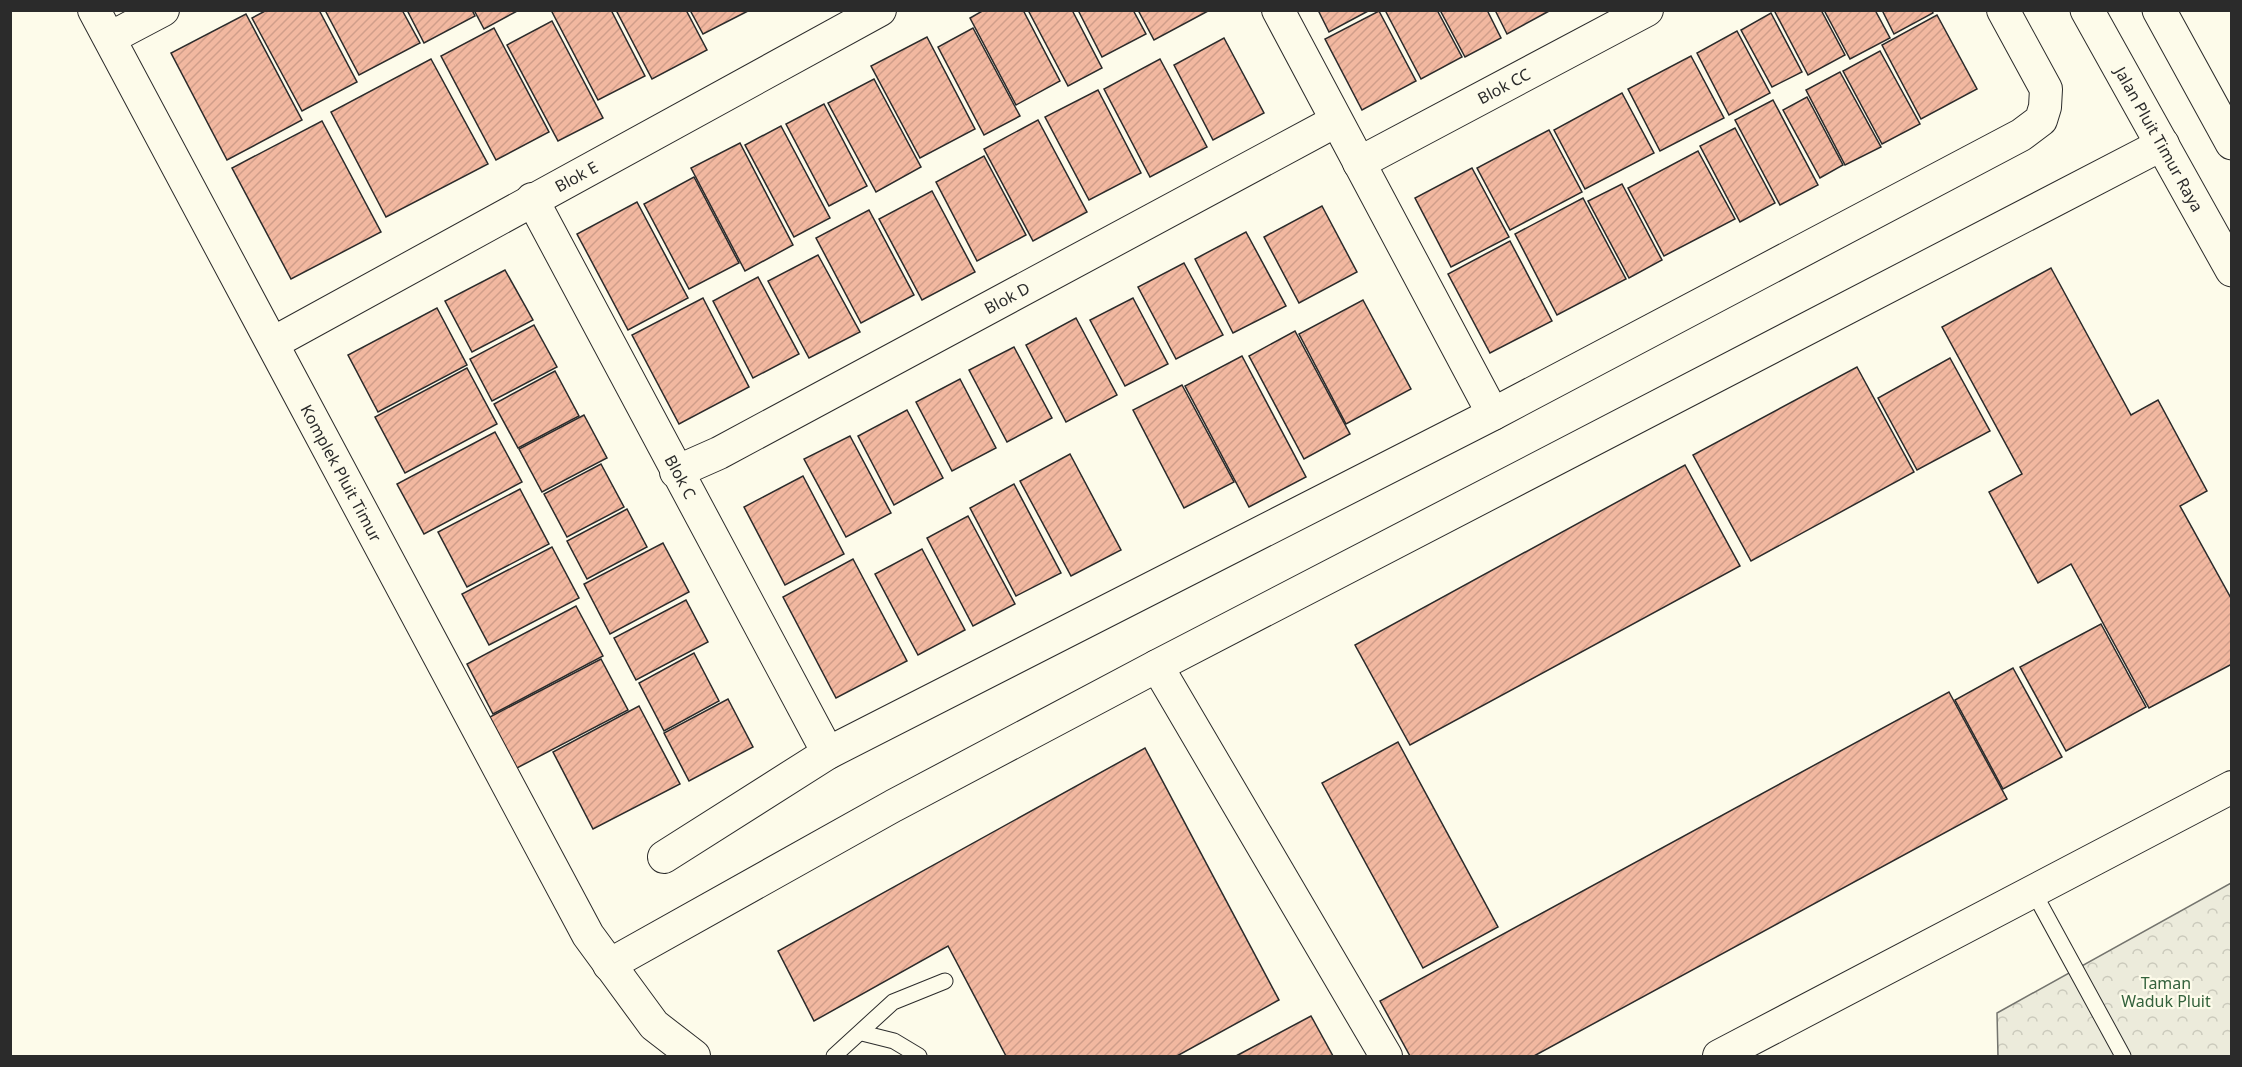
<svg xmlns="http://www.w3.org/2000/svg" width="2242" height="1067" font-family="'Noto Sans',sans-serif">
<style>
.park{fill:url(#park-crowns);stroke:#74746e;stroke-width:1.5}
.building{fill:url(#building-hatch);stroke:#2b2b2b;stroke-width:1.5}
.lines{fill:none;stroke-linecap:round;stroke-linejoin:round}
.lane-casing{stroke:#2b2b2b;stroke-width:17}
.street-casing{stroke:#2b2b2b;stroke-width:34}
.secondary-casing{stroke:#2b2b2b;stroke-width:35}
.lane{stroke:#fdfbea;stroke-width:15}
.street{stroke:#fdfbea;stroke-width:32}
.secondary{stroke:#fdfbea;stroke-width:33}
.labels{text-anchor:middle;stroke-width:4.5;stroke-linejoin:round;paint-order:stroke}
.street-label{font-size:16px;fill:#2b2b2b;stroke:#fdfbea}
.park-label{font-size:16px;fill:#34623c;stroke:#fdfbea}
</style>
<defs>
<pattern id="park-crowns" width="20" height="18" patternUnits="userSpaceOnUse" patternTransform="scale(1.5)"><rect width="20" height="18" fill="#ecebdb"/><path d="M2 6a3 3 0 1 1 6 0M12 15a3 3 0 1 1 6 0" fill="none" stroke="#cbcabc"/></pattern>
<pattern id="building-hatch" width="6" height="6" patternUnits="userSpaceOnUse" patternTransform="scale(1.5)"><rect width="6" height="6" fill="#f2b8a0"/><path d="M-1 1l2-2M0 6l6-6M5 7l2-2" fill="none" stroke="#d09e8a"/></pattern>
</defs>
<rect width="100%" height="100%" fill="#fdfbea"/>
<polygon class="park" points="2231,883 2231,1056 1998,1056 1997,1013"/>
<g class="building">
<polygon points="267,10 319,10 357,82 302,111 252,18"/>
<polygon points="325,10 402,10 420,43 359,75"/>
<polygon points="407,10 472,10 475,16 424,43"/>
<polygon points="474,10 519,10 484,29"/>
<polygon points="551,10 611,10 645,76 598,100"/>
<polygon points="616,10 686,10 707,50 652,79"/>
<polygon points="690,10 748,10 748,11 703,34"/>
<polygon points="984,10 1023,10 1060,81 1016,105 970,18"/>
<polygon points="1028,10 1072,10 1102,68 1068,86"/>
<polygon points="1078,10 1133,10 1146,34 1102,57"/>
<polygon points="1138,10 1208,10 1208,11 1154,40"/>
<polygon points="1318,10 1370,10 1329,32"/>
<polygon points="1385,10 1437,10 1462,57 1421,79"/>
<polygon points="1440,10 1487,10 1501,38 1465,57"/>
<polygon points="1495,10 1551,10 1507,34"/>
<polygon points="1778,10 1821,10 1845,55 1808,75 1775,12"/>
<polygon points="1824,10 1875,10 1890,38 1850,59"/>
<polygon points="1882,10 1932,10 1933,13 1894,34"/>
<polygon points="1379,11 1416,81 1362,110 1325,39"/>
<polygon points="1771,13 1802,72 1772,87 1741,30"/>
<polygon points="246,14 302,120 227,160 171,53"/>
<polygon points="1937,15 1977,89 1921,119 1882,45"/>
<polygon points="552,21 603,118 558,141 507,45"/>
<polygon points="494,28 549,132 496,160 441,56"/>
<polygon points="973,28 1020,116 984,135 938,47"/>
<polygon points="1737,31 1770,93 1729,115 1697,53"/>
<polygon points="927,37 975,129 920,158 871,66"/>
<polygon points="1224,38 1264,113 1213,140 1174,65"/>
<polygon points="1880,51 1920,124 1882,144 1843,71"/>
<polygon points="1691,56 1724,118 1660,151 1628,89"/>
<polygon points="431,59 488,164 386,217 331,112"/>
<polygon points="1160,59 1207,147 1150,177 1104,89"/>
<polygon points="1840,72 1881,147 1845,165 1806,90"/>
<polygon points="874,79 921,167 876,192 828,103"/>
<polygon points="1098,90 1141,173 1089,200 1045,117"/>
<polygon points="1622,93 1654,153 1585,189 1554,130"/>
<polygon points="1807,97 1843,165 1820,178 1783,110"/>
<polygon points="1773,100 1818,185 1780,205 1735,120"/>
<polygon points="824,104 867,186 829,206 786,124"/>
<polygon points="1038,120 1087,212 1033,241 984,149"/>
<polygon points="322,121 381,232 291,279 232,168"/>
<polygon points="781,126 830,218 794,237 745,145"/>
<polygon points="1735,128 1775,203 1740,222 1700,146"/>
<polygon points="1549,130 1582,192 1510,230 1477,168"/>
<polygon points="740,143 793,245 745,271 691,168"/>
<polygon points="1698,151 1735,219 1664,256 1628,188"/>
<polygon points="984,156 1026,235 977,261 936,182"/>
<polygon points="1472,168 1509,237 1451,267 1415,198"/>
<polygon points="694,177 739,263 689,289 644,204"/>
<polygon points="1622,184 1662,260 1629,278 1588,201"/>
<polygon points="932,191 975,272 922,300 879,219"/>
<polygon points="1583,198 1626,279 1557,315 1515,234"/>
<polygon points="637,202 688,298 628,330 577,234"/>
<polygon points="1322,206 1357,272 1299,303 1264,237"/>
<polygon points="869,210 914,295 861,323 816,238"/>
<polygon points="1246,232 1286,306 1233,333 1195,259"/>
<polygon points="1510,241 1552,321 1490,353 1448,274"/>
<polygon points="818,255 860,332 809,358 768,281"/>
<polygon points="1184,263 1223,335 1176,359 1138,287"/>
<polygon points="2051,268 2131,415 2158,400 2207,491 2180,506 2232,600 2232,664 2149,708 2071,564 2038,583 1989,492 2022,474 1942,327"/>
<polygon points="505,270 533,320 472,352 445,301"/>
<polygon points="758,277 799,354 753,378 713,301"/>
<polygon points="703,298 749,387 679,424 632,335"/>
<polygon points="1133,298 1168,364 1125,386 1090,320"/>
<polygon points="1363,300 1411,389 1346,424 1299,334"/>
<polygon points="437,308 467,365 378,412 348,355"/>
<polygon points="1076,318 1117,395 1066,422 1026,345"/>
<polygon points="534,325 557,367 492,401 470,359"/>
<polygon points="1295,331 1350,434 1304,459 1249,356"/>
<polygon points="1014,347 1052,418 1007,442 969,370"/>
<polygon points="1242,356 1306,477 1249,507 1185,386"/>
<polygon points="1950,358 1990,431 1917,470 1878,398"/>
<polygon points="1857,367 1914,472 1751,561 1693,455"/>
<polygon points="467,368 497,424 405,473 375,417"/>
<polygon points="555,371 579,416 518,448 494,404"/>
<polygon points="960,379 996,448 952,471 916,402"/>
<polygon points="1182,385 1234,482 1184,508 1133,410"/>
<polygon points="907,410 943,478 894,505 858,436"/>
<polygon points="584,415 607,458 542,492 519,449"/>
<polygon points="495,432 522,482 424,534 397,484"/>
<polygon points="850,436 891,513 846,537 804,459"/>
<polygon points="1070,454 1121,550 1071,576 1020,481"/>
<polygon points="601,464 624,507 567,537 544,494"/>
<polygon points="1685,465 1740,566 1410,745 1355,645"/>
<polygon points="803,476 844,554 785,585 744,507"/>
<polygon points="1014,484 1061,573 1016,596 970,508"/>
<polygon points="520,489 549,544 467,587 438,532"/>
<polygon points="627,509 647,547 587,579 567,541"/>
<polygon points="968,516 1015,604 973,626 927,538"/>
<polygon points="663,543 689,592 610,634 584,584"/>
<polygon points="552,547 579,598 489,645 462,594"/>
<polygon points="922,549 965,630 918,655 875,574"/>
<polygon points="853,559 907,661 836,698 783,597"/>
<polygon points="686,600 708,642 636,680 614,638"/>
<polygon points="576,606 603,656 493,714 467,664"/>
<polygon points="2101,624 2146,707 2066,751 2020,667"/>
<polygon points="694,653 719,701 664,731 639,683"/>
<polygon points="601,659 628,710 515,769 488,718"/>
<polygon points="2013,668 2062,757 2003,789 1955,700"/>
<polygon points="1949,692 2007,799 1534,1056 1410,1056 1380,1001"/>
<polygon points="728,699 753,747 689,781 664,733"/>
<polygon points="639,706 680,784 593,829 553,752"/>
<polygon points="1398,742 1498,927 1423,968 1322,783"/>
<polygon points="1145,748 1279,1000 1177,1056 1006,1056 948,946 814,1021 778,951"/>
<polygon points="1311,1016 1333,1056 1236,1056"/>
</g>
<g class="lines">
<defs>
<g id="lane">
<polyline points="2033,891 2123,1056"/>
<polyline points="862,1033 894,1041 919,1056"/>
<polyline points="834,1056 893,1002 945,981"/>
</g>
<g id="street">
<path id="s1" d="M94,10L588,935L654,1025L694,1056"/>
<polyline points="1278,10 1493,414"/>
<polyline points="110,38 163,10"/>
<path id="s2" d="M1359,163L1647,10"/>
<path id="s3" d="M532,199L828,753"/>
<path id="s4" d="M273,343L880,10"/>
<path id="s5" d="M676,472L719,453L1336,121"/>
<polyline points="1157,666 1386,1056"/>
<polyline points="664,857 828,753 1493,414 2021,135 2041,120 2045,107 2046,89 2003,10"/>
<polyline points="609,965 893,806 1157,666 2163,144"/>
<polyline points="1719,1056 2232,787"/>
</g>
<g id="secondary">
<path id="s6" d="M2087,10L2232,270"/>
<polyline points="2159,10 2232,143"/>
</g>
</defs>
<use href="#lane" class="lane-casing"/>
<use href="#street" class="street-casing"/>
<use href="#secondary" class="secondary-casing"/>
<use href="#lane" class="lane"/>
<use href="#street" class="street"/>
<use href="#secondary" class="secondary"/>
</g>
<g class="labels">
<g class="street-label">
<text dy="6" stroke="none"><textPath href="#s2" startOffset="164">Blok CC</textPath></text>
<text dy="6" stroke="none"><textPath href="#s6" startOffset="148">Jalan Pluit Timur Raya</textPath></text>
<text dy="6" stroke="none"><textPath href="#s4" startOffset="346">Blok E</textPath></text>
<text dy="6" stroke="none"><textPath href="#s5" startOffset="374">Blok D</textPath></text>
<text dy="6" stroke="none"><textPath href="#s1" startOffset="525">Komplek Pluit Timur</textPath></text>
<text dy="6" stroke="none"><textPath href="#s3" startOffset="315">Blok C</textPath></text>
</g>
<g class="park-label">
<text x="2166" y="989">Taman<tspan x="2166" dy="18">Waduk Pluit</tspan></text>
</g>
</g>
<rect width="2242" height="1067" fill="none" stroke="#2b2b2b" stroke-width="24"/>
</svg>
